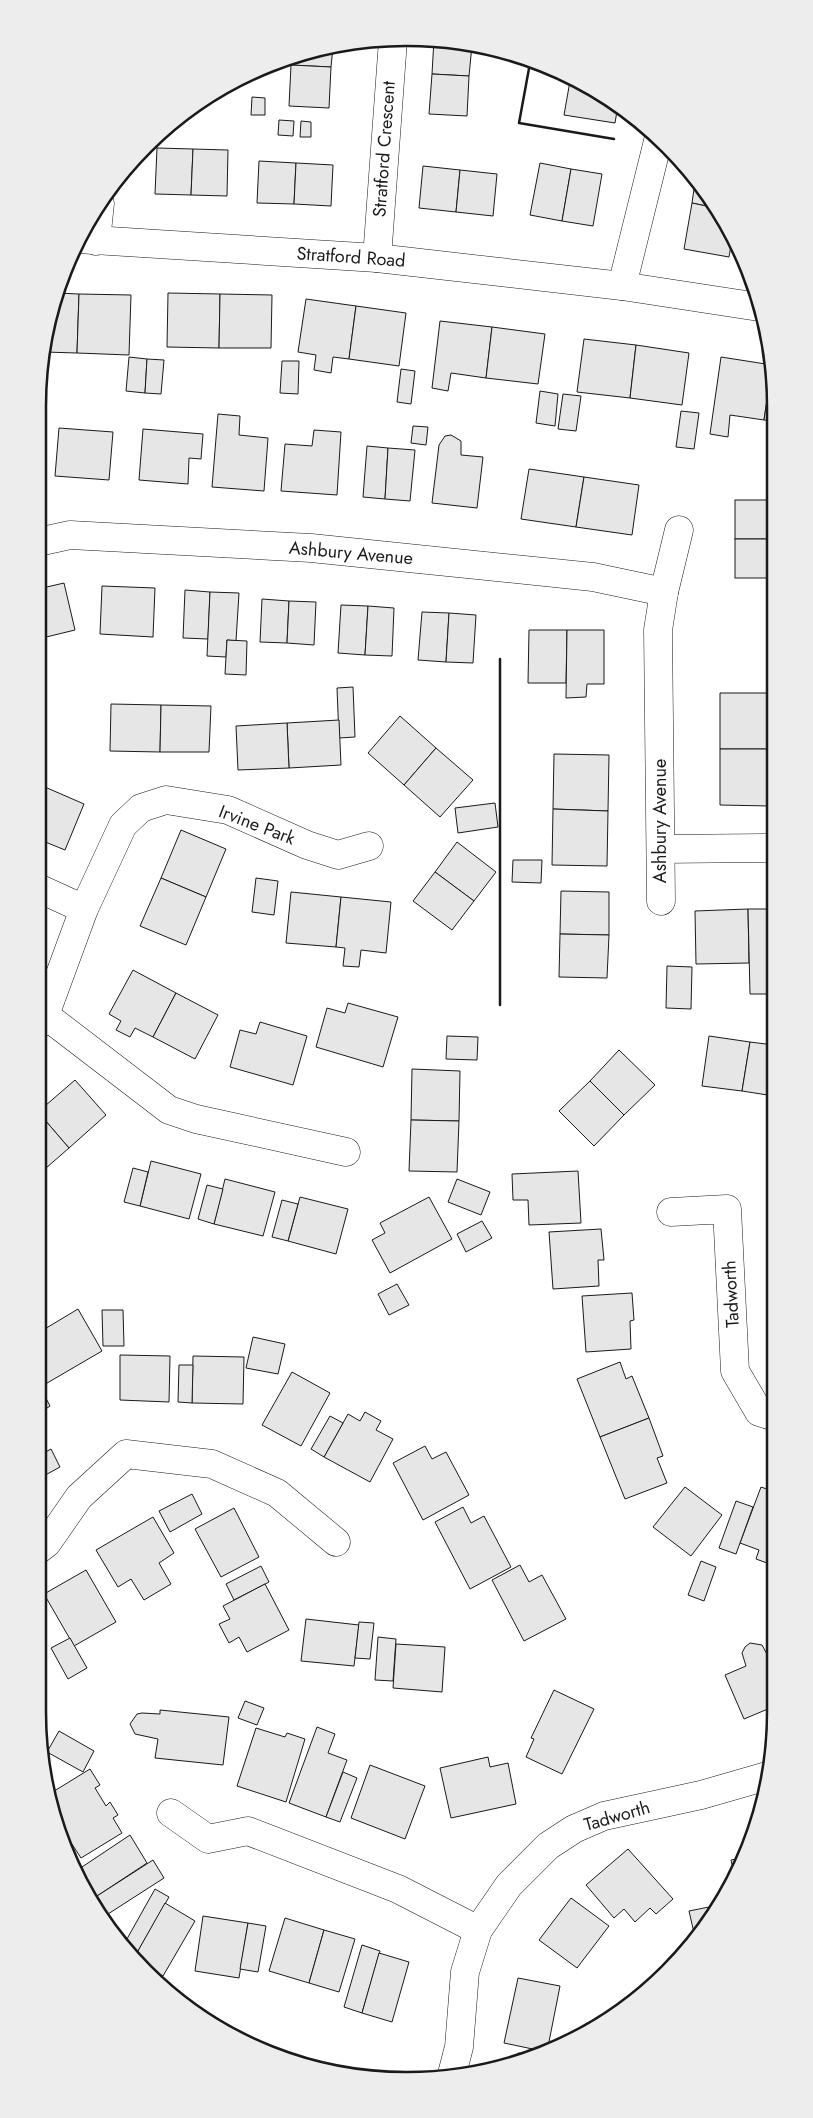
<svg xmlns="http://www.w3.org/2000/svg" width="813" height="2118" font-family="Jost,sans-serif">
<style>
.building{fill:#e6e6e6;stroke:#1a1a1a}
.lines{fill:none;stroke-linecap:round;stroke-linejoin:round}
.street-casing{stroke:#1a1a1a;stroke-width:29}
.street{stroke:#fff;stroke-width:28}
.wall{stroke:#1a1a1a;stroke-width:2.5}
.labels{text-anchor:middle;stroke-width:4;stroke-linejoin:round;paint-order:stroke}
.street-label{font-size:18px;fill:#1a1a1a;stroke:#fff}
.rim{fill:none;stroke:#1a1a1a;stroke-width:2.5}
</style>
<rect width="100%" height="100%" fill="#fff"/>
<g class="building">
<polygon points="434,39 472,45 469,76 432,74"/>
<polygon points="333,47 331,67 291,65 291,56"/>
<polygon points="291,65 331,67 329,108 289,106"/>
<polygon points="432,74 469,76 467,116 429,114"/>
<polygon points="570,81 611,100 618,105 615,123 564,115"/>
<polygon points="252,97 265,98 265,115 251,115"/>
<polygon points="279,120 294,121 293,136 278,135"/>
<polygon points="301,121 311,122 311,137 300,137"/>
<polygon points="157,148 193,149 191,195 155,194"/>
<polygon points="193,149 228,150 227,196 191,195"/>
<polygon points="259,161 296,163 294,204 257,203"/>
<polygon points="296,163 333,165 331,206 294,204"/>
<polygon points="540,163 571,169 562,221 530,215"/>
<polygon points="423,166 460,170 456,212 419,208"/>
<polygon points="571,169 602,174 593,226 562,221"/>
<polygon points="460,170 497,174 493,216 456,212"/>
<polygon points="695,182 711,207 692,203"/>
<polygon points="692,203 711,207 732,240 729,257 684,249"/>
<polygon points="57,293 79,294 77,353 45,352 50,311"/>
<polygon points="168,293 220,294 219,348 167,347"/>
<polygon points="79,294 131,295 129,355 77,353"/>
<polygon points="220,294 272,295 271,348 219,348"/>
<polygon points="306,299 356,306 349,359 333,357 331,373 314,370 316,355 298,352"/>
<polygon points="356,306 406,313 399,366 349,359"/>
<polygon points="440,321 492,327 486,378 451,373 448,391 432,388"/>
<polygon points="492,327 545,334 538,384 486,378"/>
<polygon points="584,339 636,345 630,398 577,392"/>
<polygon points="636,345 689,353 682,405 630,398"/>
<polygon points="129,357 147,359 145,393 126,391"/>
<polygon points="721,357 772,365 764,420 730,415 728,437 710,434"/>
<polygon points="147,359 164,360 161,394 145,393"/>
<polygon points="282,361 299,361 298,394 280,393"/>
<polygon points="772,367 772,421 764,420"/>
<polygon points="401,369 415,371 411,404 397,402"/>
<polygon points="540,391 558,394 555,426 536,423"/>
<polygon points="563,394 581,396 576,431 558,429"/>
<polygon points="681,411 699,413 694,449 676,447"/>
<polygon points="218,414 240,416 239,435 268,438 264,491 212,487"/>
<polygon points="413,426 428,427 426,445 411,443"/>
<polygon points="59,428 113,432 109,480 55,476"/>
<polygon points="143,429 203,434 201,459 189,458 188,484 139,480"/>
<polygon points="314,430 341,432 337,495 281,491 285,444 312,446"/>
<polygon points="451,435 461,441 461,455 483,457 477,508 432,503 439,445 445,436"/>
<polygon points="367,446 388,448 385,499 363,497"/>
<polygon points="388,448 415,450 410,501 385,499"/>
<polygon points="529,469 584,477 576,527 521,519"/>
<polygon points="584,477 639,485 632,535 576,527"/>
<rect x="735" y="500" width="38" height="39"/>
<rect x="735" y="539" width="38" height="39"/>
<polygon points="64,583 75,630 38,639 38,589"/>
<polygon points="102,586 155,588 153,637 100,634"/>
<polygon points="185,590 210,592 208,639 183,638"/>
<polygon points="210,592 239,593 236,641 227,640 226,657 207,656"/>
<polygon points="262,599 289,601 287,643 260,642"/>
<polygon points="289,601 316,602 314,645 287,643"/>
<polygon points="341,605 368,606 365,655 338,653"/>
<polygon points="368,606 394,608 392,656 365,655"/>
<polygon points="422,612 449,613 446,662 418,660"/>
<polygon points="449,613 476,615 473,663 446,662"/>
<polygon points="529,630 567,630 566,683 528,683"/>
<polygon points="567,630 604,630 604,684 587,684 586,697 566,698"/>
<polygon points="227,640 247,641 246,675 225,674"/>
<polygon points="353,687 355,737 339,738 337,688"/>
<polygon points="720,693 770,693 769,749 720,749"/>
<polygon points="111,704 161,705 160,752 110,751"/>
<polygon points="161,705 211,706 209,752 160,752"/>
<polygon points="400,716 436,748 404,785 368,753"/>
<polygon points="339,720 341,765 289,768 287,723"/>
<polygon points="287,723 289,768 238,770 236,726"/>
<polygon points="436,748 473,780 440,817 404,785"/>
<polygon points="720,749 769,749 769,806 720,805"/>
<polygon points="554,754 609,755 608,811 553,809"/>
<polygon points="38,784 84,804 65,850 38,839"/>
<polygon points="495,803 498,827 458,833 455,808"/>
<polygon points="553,809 608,811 607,866 552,865"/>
<polygon points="181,830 226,849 206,897 161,878"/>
<polygon points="457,842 496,872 474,901 435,872"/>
<polygon points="513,860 542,860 541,883 512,882"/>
<polygon points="435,872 474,901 452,930 413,901"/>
<polygon points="161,878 206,897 186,945 140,926"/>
<polygon points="256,878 278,881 274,915 252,912"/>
<polygon points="561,891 609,892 609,935 560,934"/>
<polygon points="291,892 341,897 336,947 286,943"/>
<polygon points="341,897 391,902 386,953 361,950 359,967 343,966 345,948 336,947"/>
<polygon points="748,909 749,963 696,964 695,911"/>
<polygon points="748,909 774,909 772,994 750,994"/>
<polygon points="560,934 609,935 607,978 559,977"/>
<polygon points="667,966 692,967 691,1009 666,1008"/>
<polygon points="133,970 176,993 153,1037 135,1028 130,1037 116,1030 121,1021 109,1014"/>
<polygon points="176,993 218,1015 195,1059 153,1037"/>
<polygon points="348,1003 398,1017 383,1067 316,1047 327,1008 345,1013"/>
<polygon points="260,1022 307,1036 293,1085 230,1067 240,1030 256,1034"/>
<polygon points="447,1036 478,1037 477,1060 446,1059"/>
<polygon points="709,1036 750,1042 742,1091 702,1086"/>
<polygon points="750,1042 774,1045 774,1096 742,1091"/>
<polygon points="619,1050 655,1085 624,1115 590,1081"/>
<polygon points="412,1069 460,1071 459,1121 411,1120"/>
<polygon points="75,1080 106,1115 69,1148 38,1112"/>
<polygon points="590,1081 624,1115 594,1146 559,1111"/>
<polygon points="38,1112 69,1148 38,1175"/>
<polygon points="411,1120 459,1121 457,1172 409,1171"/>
<polygon points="151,1161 201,1174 189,1219 140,1206"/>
<polygon points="133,1168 148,1172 140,1206 124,1202"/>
<polygon points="578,1171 581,1223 529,1225 528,1200 513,1200 512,1174"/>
<polygon points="225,1179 275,1192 263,1236 214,1224"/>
<polygon points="457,1179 490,1192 481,1215 448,1202"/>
<polygon points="207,1185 223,1189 214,1224 198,1219"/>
<polygon points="300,1197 348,1209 336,1254 288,1241"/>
<polygon points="429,1197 452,1239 390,1273 372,1240 385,1233 380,1223"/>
<polygon points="282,1200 298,1204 288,1241 272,1237"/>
<polygon points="482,1221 492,1238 466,1252 457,1234"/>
<polygon points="601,1229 604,1260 598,1260 599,1286 553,1289 549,1232"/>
<polygon points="397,1284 409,1305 389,1315 378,1294"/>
<polygon points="632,1293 634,1320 630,1321 631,1349 586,1352 582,1296"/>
<polygon points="78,1309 102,1351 42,1386 38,1378 38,1333"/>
<polygon points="102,1310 123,1310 124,1346 103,1346"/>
<polygon points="253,1337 285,1344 278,1374 246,1368"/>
<polygon points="120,1355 170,1356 169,1402 120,1400"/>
<polygon points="193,1356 244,1357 243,1404 192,1403"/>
<polygon points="620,1362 626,1379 632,1376 649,1418 600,1437 577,1379"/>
<polygon points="179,1365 193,1365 192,1403 178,1402"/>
<polygon points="292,1372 330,1393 301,1446 262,1425"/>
<polygon points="38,1383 50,1406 38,1414"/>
<polygon points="365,1412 381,1421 376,1430 393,1439 370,1482 324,1457 348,1414 360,1421"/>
<polygon points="330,1416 343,1423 324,1457 311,1449"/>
<polygon points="649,1418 663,1456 657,1458 667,1483 625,1499 600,1437"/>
<polygon points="425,1446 432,1459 446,1452 469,1495 423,1520 393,1463"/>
<polygon points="51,1449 60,1467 38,1479 38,1456"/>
<polygon points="685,1487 722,1515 691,1556 653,1527"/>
<polygon points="761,1487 775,1492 775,1566 756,1559 759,1550 740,1543"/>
<polygon points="192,1494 202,1514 170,1532 159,1511"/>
<polygon points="736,1501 753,1507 736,1554 719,1548"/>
<polygon points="463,1507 471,1523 484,1516 511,1567 470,1589 435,1522"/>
<polygon points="234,1508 259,1557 221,1577 195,1529"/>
<polygon points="153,1517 174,1553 159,1563 171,1584 144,1600 131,1579 118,1587 96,1550"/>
<polygon points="701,1561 716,1567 704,1601 688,1595"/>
<polygon points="520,1565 529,1582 542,1575 566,1619 524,1641 492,1580"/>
<polygon points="261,1566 269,1582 234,1600 226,1584"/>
<polygon points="86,1570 116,1622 74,1646 44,1594"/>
<polygon points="265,1584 289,1630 247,1652 239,1637 229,1643 219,1624 230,1619 223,1606"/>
<polygon points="306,1619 359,1625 354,1666 301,1661"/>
<polygon points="359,1622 374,1623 370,1659 355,1658"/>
<polygon points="378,1637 396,1639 393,1681 375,1680"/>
<polygon points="70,1638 87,1668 68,1679 51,1648"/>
<polygon points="750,1643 762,1645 768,1656 775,1653 775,1706 744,1719 725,1675 746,1666 742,1653 745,1647"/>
<polygon points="396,1644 445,1647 442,1692 393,1688"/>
<polygon points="554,1690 594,1709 562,1774 526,1757 534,1739 531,1738"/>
<polygon points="245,1701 264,1708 257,1725 238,1718"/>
<polygon points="160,1710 229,1717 223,1765 155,1758 158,1739 135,1734 130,1724 137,1714 142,1713 160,1714"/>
<polygon points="317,1727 335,1734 328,1753 347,1760 326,1817 289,1803"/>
<polygon points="256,1728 285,1737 287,1733 305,1739 286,1802 237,1786"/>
<polygon points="59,1731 94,1751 83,1772 47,1752"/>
<polygon points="488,1757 490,1767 508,1763 516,1804 451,1818 440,1768"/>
<polygon points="370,1765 425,1786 405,1839 351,1818"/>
<polygon points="90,1769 100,1785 95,1788 106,1806 110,1802 118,1815 113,1818 122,1833 81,1858 64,1832 59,1835 51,1793"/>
<polygon points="343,1772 357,1778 340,1822 326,1817"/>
<polygon points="130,1835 147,1863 97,1896 79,1869"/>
<polygon points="628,1849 673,1899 656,1914 650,1908 635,1922 624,1909 614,1918 586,1885"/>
<polygon points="745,1854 737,1875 735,1878 731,1860 741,1858 741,1855"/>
<polygon points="153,1860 164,1878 108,1914 97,1896"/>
<polygon points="155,1889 169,1897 134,1958 123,1946"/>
<polygon points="571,1898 609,1926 577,1968 539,1940"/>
<polygon points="165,1903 195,1921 163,1976 134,1958"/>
<polygon points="719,1905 703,1931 694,1933 689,1911"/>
<polygon points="203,1916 248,1923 239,1978 195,1971"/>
<polygon points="285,1918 324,1930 309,1983 269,1971"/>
<polygon points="248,1923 266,1926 258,1972 240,1969"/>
<polygon points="324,1930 355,1939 339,1992 309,1983"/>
<polygon points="362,1945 380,1951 362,2013 344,2007"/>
<polygon points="379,1953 409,1962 392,2022 362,2013"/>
<polygon points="518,1978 560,1986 547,2052 504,2043"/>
<polygon points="518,2053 536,2056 517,2062"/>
</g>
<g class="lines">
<defs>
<g id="street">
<polyline points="78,239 377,258 622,286 759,307"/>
<polyline points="96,241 100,203"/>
<polyline points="377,258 393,40"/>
<polyline points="622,286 658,141"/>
<polyline points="38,542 70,535 311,548 593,577 664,592"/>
<polyline points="661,849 773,848"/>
<polyline points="38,888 84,909"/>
<polyline points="661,901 658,630 664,592 679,530"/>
<polyline points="45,1015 169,1110 196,1119 346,1152"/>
<polyline points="38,1025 45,1015 84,909 123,825 141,808 166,800 228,810 307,845 338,855 369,846"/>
<polyline points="671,1212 727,1209 735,1371 759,1412 775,1417"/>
<polyline points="38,1550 47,1543 79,1497 126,1454 212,1464 277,1493 336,1542"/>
<polyline points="171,1813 208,1839 248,1831 398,1889 478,1930"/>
<polyline points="452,2074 459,2047 465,1972 478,1930 509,1885 548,1846 574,1829 604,1816 701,1795 767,1776"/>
</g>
</defs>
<use href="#street" class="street-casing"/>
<use href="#street" class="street"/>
<g class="wall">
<polyline points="530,63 519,123 614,139"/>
<polyline points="500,659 500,1005"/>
</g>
</g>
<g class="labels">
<g class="street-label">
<text transform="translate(384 149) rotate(-86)" y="6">Stratford Crescent</text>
<text transform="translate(351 257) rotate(4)" y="6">Stratford Road</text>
<text transform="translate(351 553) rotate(5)" y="6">Ashbury Avenue</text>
<text transform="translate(660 821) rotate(-90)" y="6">Ashbury Avenue</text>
<text transform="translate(257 825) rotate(21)" y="6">Irvine Park</text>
<text transform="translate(731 1294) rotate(-93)" y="6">Tadworth</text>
<text transform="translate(617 1816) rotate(-16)" y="6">Tadworth</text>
</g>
</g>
<path d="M0 0H813V2118H0ZM406 46H407A360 360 0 0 1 767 406V1712A360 360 0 0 1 407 2072H406A360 360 0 0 1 46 1712V406A360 360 0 0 1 406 46Z" fill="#ededed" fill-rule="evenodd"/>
<path class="rim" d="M406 46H407A360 360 0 0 1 767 406V1712A360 360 0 0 1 407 2072H406A360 360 0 0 1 46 1712V406A360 360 0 0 1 406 46Z"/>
</svg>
